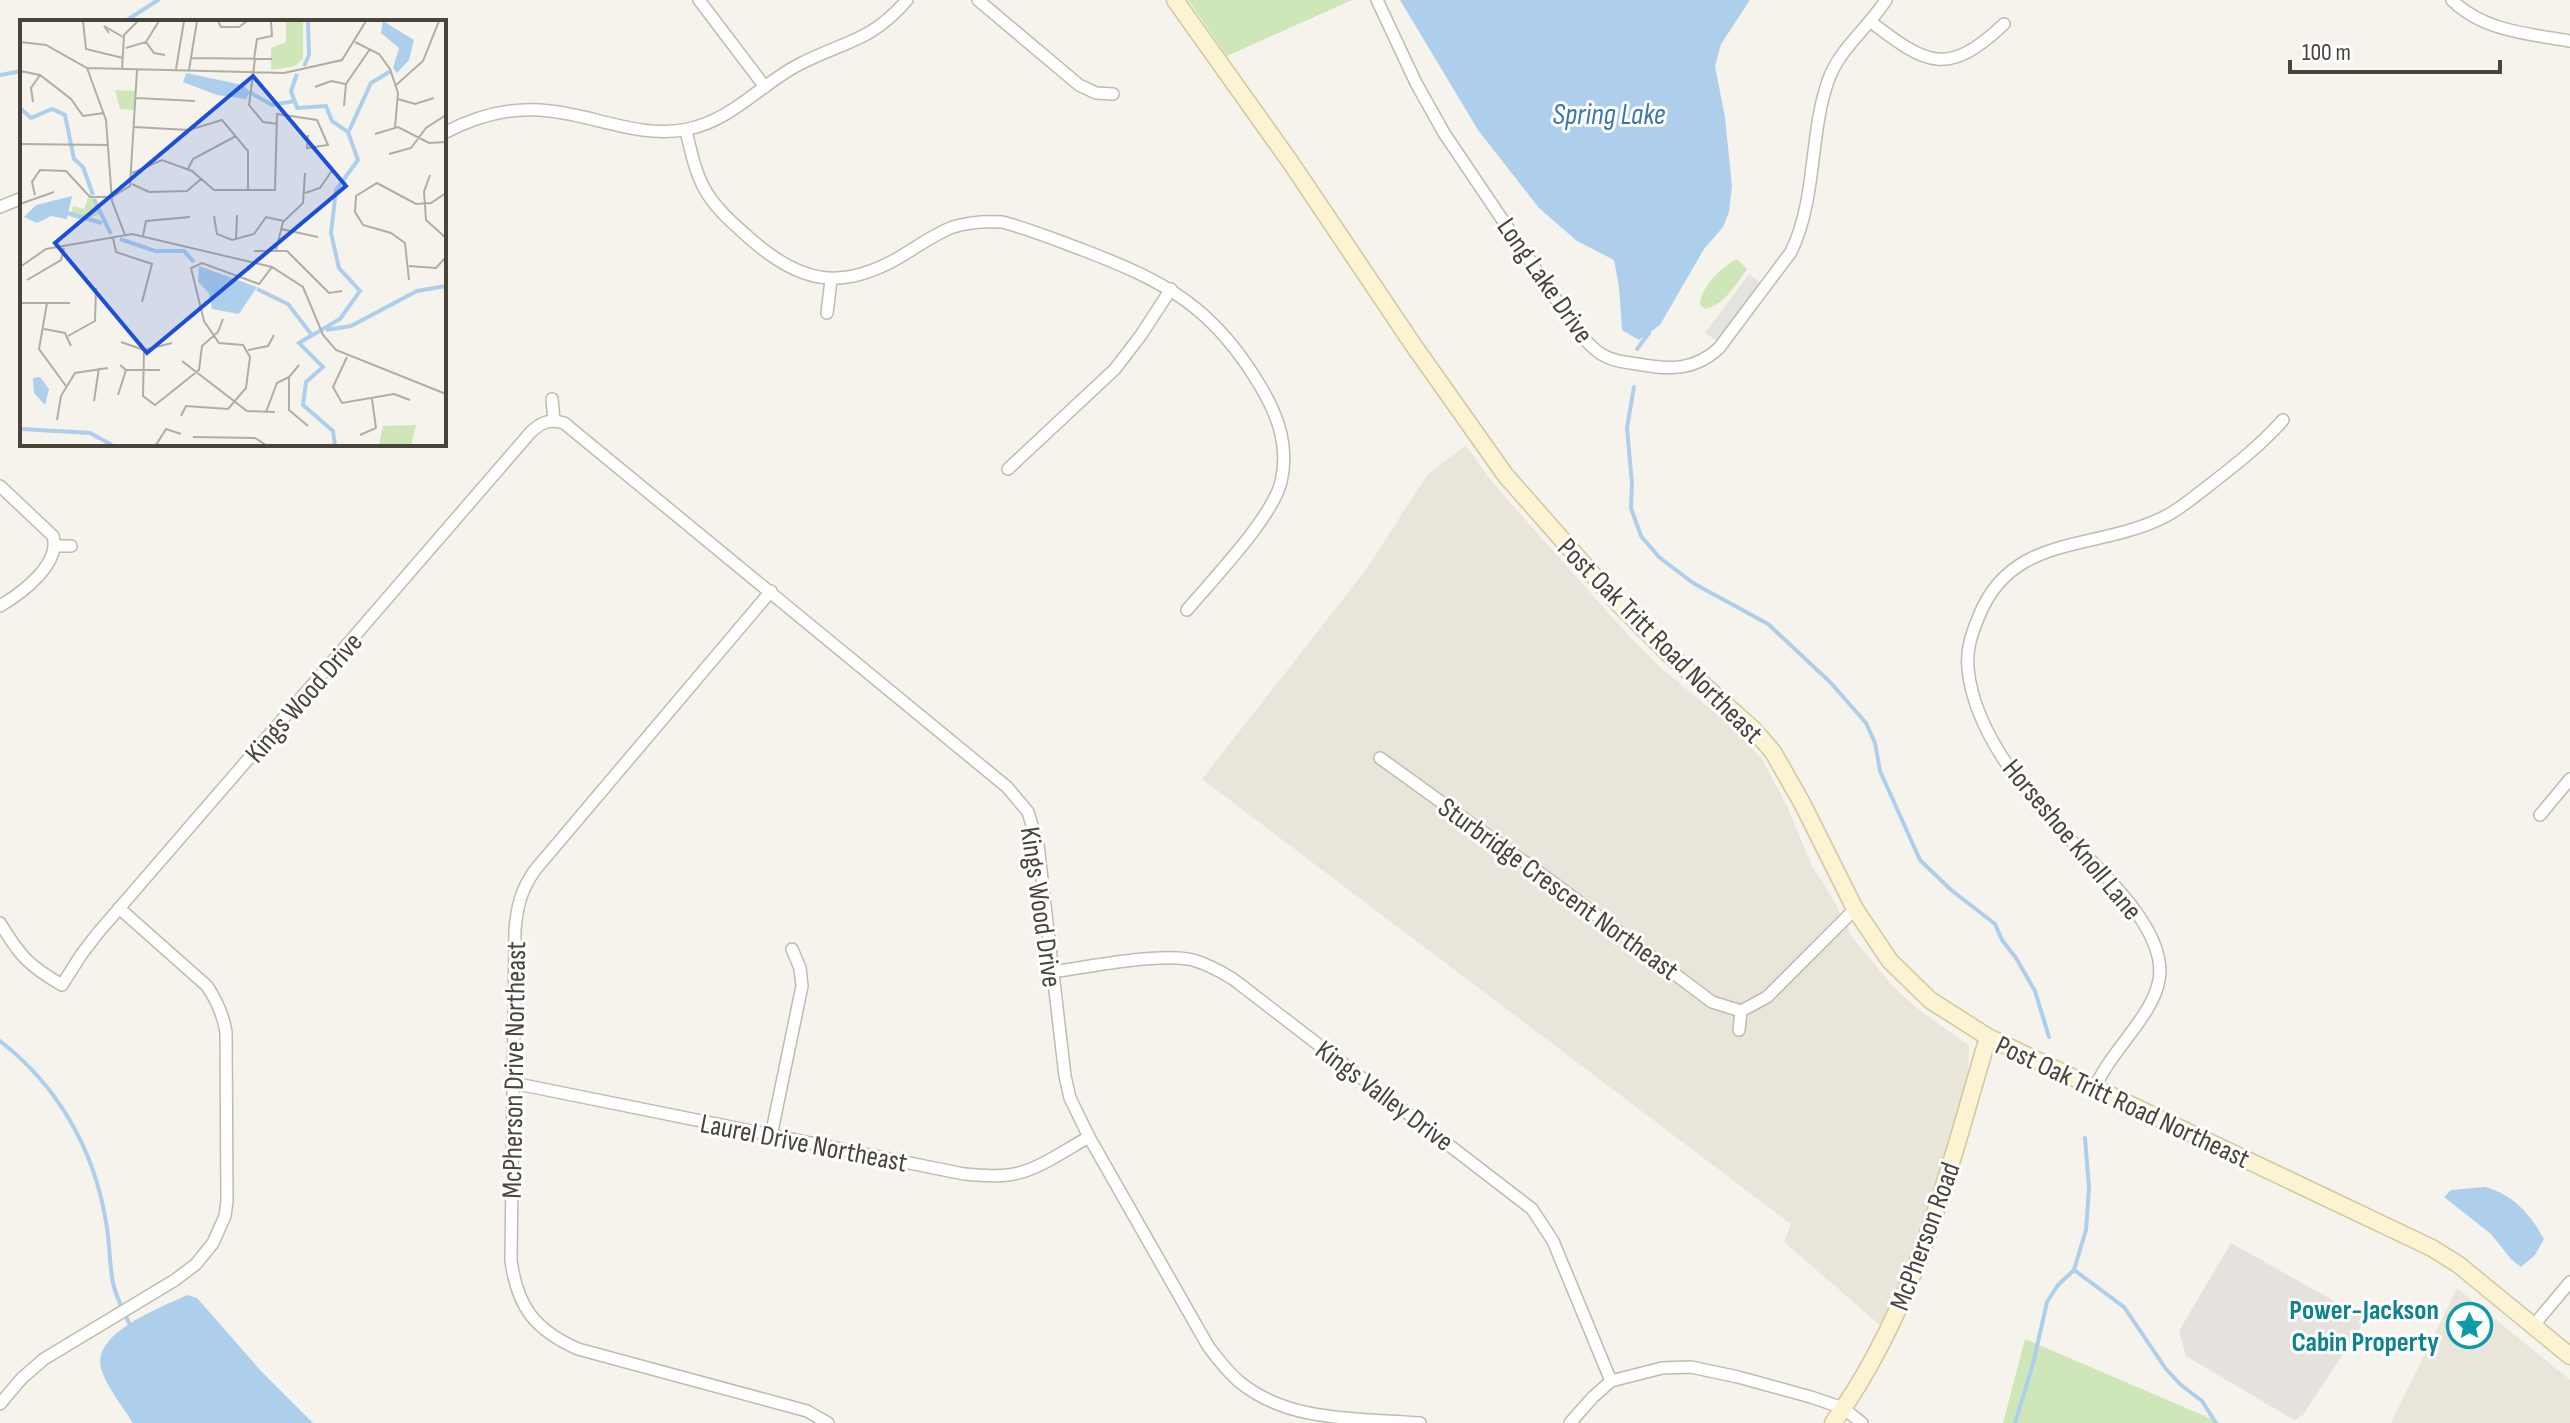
<svg xmlns="http://www.w3.org/2000/svg" width="2570" height="1423" font-family="'Sofia Sans Condensed',sans-serif">
<style>
.residential{fill:#e9e5db}
.industrial{fill:#e5e2dd}
.green{fill:#cfe6b9}
.parking{fill:#e4e3e0}
.water{fill:#aecfec}
.lines{fill:none;stroke-linecap:round;stroke-linejoin:round}
.stream{stroke:#aecfec;stroke-width:4}
.street-casing{stroke:#c0bbaf;stroke-width:14}
.secondary-casing{stroke:#d1c8a0;stroke-width:19}
.street{stroke:#fff;stroke-width:11}
.secondary{stroke:#fbf3d1;stroke-width:16}
.labels{text-anchor:middle;stroke-width:6;stroke-linejoin:round;paint-order:stroke}
.street-label{font-size:28px;fill:#49443a;stroke:#fff}
.culture-label{font-size:28px;font-weight:bold;fill:#0d838f;stroke:#fff;text-anchor:end}
.water-label{font-size:30px;font-style:italic;fill:#3a76af;stroke:#fff}
.inset-river{fill:none;stroke:#aecfec;stroke-width:4}
.inset-road{fill:none;stroke:#b0ada5;stroke-width:2}
.view{fill:#1d4ed8;fill-opacity:0.15;stroke:#1d4ed8;stroke-width:4}
.inset-edge{fill:none;stroke:#49443a;stroke-width:4}
</style>
<rect width="100%" height="100%" fill="#f5f3ec"/>
<g class="residential">
<polygon points="1466,445 1488,477 1513,506 1628,635 1660,667 1732,727 1762,759 1787,806 1812,866 1833,899 1852,937 1890,983 1914,1006 1969,1046 1968,1074 1950,1142 1906,1276 1880,1325 1784,1242 1791,1224 1202,779 1365,571 1428,474"/>
<polygon points="2457,1288 2570,1380 2570,1423 2391,1423"/>
</g>
<polygon class="industrial" points="2231,1243 2366,1319 2303,1415 2294,1420 2186,1356 2179,1331"/>
<g class="green">
<polygon points="1188,0 1352,0 1227,56"/>
<path d="M1737,259L1747,269C1737,283 1723,306 1705,309L1700,305C1700,288 1722,266 1737,259Z"/>
<polygon points="2025,1339 2221,1423 2003,1423"/>
</g>
<polygon class="parking" points="1749,274 1760,283 1717,341 1705,333"/>
<g class="water">
<polygon points="1400,0 1750,0 1721,44 1715,66 1725,117 1732,186 1729,212 1723,227 1704,249 1660,325 1639,340 1622,330 1619,287 1614,260 1577,241 1539,208 1478,130"/>
<path d="M2485,1187C2514,1195 2530,1214 2544,1239L2535,1255L2521,1267L2511,1259L2491,1234L2444,1197L2451,1190Z"/>
<path d="M187,1295L197,1298L261,1371L313,1423H133C124,1409 105,1384 101,1368C92,1332 163,1307 187,1295Z"/>
</g>
<g class="lines">
<g class="stream">
<polyline points="124,22 158,0"/>
<polyline points="0,75 22,71"/>
<polyline points="1637,349 1649,333 1647,328"/>
<polyline points="1634,387 1627,428 1632,484 1631,508 1641,536 1659,557 1693,583 1768,624 1830,682 1866,723 1875,743 1880,771 1920,860 1950,889 1995,924 2002,940 2016,958 2035,991 2049,1037"/>
<path d="M0,1041C58,1086 94,1149 106,1222C110,1242 109,1263 113,1283C116,1297 123,1310 129,1323"/>
<polyline points="2074,1270 2124,1307 2166,1369 2181,1385 2202,1401 2216,1423"/>
<polyline points="2015,1423 2033,1364 2047,1302 2058,1285 2074,1270 2086,1230 2089,1188 2085,1138"/>
</g>
<defs>
<g id="street">
<polyline points="699,0 765,87"/>
<polyline points="978,0 1079,85 1096,93 1113,94"/>
<path d="M1377,0L1416,83L1444,133L1578,332C1585,340 1592,348 1601,354C1612,361 1624,362 1637,364C1669,370 1694,371 1719,348L1791,252C1817,198 1809,136 1828,81C1839,49 1868,28 1886,0"/>
<path d="M2452,0C2483,31 2529,34 2570,41"/>
<path d="M1871,22C1927,65 1948,77 2004,24"/>
<path d="M686,130C699,191 707,201 754,242C803,284 843,290 900,257C917,247 934,234 953,227C969,222 985,221 1002,222C1030,229 1056,240 1083,250C1167,282 1215,308 1262,389C1279,418 1289,448 1281,482C1272,518 1213,579 1187,610"/>
<path d="M444,133C476,116 513,106 550,111C597,116 641,139 688,129C732,120 760,85 798,65C843,41 870,43 907,0"/>
<polyline points="0,207 22,198"/>
<polyline points="827,313 831,280"/>
<polyline points="552,399 554,420"/>
<polyline points="1008,469 1115,369 1141,335 1171,289"/>
<path d="M0,486L53,536C61,564 22,593 0,606"/>
<polyline points="56,546 71,546"/>
<path d="M771,591L535,870C521,890 517,906 515,930L511,1260C517,1307 535,1330 578,1349L807,1411L828,1423"/>
<polyline points="1380,758 1555,884 1712,1002 1741,1011 1767,997 1855,909"/>
<polyline points="2540,815 2570,779"/>
<path d="M0,923C20,956 29,966 62,985L81,955L97,934L530,433C541,422 549,419 564,423L1007,787L1028,812L1038,845L1065,1076L1070,1098L1089,1137L1208,1346C1218,1359 1228,1373 1241,1383C1290,1423 1361,1418 1420,1423"/>
<path d="M1053,972C1087,967 1162,952 1193,960C1207,964 1220,971 1233,979L1532,1209L1553,1241L1611,1381"/>
<polyline points="1739,1030 1741,1011"/>
<path d="M513,1083L964,1174C979,1175 993,1177 1008,1175C1036,1172 1065,1150 1089,1137"/>
<path d="M2095,1088C2110,1051 2153,1016 2159,980C2169,926 2088,860 2055,824C2017,783 1973,726 1968,668C1966,649 1972,633 1979,616C2012,533 2095,551 2162,518C2178,511 2192,498 2207,487C2234,466 2260,446 2283,420"/>
<polyline points="771,1136 802,986 800,968 792,949"/>
<polyline points="2533,1326 2570,1282"/>
<path d="M0,1404L22,1378L44,1359L175,1280L196,1264L213,1243L225,1216L227,1201L226,1032C223,1014 217,1001 207,986L119,908"/>
<polyline points="1570,1423 1593,1397 1611,1381 1662,1368 1691,1367 1738,1377 1811,1397 1843,1408 1862,1423"/>
</g>
<g id="secondary">
<polyline points="1175,0 1291,163 1414,346 1506,476 1618,603 1670,655 1754,730 1773,752 1802,803 1855,909 1890,961 1930,1000 1988,1037 2432,1248 2459,1265 2570,1356"/>
<path d="M1833,1423C1916,1308 1948,1172 1988,1037"/>
</g>
</defs>
<use href="#street" class="street-casing"/>
<use href="#secondary" class="secondary-casing"/>
<use href="#street" class="street"/>
<use href="#secondary" class="secondary"/>
</g>
<defs>
<symbol id="sight-ring" viewBox="-11 -11 22 22"><circle r="9.5" fill="#fff" stroke="#0f9aa8" stroke-width="1.5"/><path d="M0-6L1.8-2.2L6-1.7L2.9 1.2L3.7 5.4L0 3.3L-3.7 5.4L-2.9 1.2L-6-1.7L-1.8-2.2Z" fill="#0f9aa8"/></symbol>
</defs>
<g fill-rule="evenodd">
<use href="#sight-ring" x="2444" y="1300" width="51" height="51"/>
</g>
<g class="labels">
<g class="street-label">
<text transform="translate(1546 280) rotate(55)" y="10">Long Lake Drive</text>
<text transform="translate(1661 640) rotate(45)" y="10">Post Oak Tritt Road Northeast</text>
<text transform="translate(303 697) rotate(-49)" y="10">Kings Wood Drive</text>
<text transform="translate(2073 839) rotate(50)" y="10">Horseshoe Knoll Lane</text>
<text transform="translate(1559 888) rotate(36)" y="10">Sturbridge Crescent Northeast</text>
<text transform="translate(1042 907) rotate(82)" y="10">Kings Wood Drive</text>
<text transform="translate(513 1070) rotate(-89)" y="10">McPherson Drive Northeast</text>
<text transform="translate(1385 1095) rotate(37)" y="10">Kings Valley Drive</text>
<text transform="translate(2123 1101) rotate(25)" y="10">Post Oak Tritt Road Northeast</text>
<text transform="translate(804 1142) rotate(11)" y="10">Laurel Drive Northeast</text>
<text transform="translate(1924 1236) rotate(-70)" y="10">McPherson Road</text>
</g>
<g class="culture-label">
<text x="2439" y="1319">Power-Jackson<tspan x="2439" dy="32">Cabin Property</tspan></text>
</g>
<g class="water-label">
<text x="1609" y="124">Spring Lake</text>
</g>
</g>
<g transform="translate(20 20)">
<rect width="426" height="426" fill="#f5f3ec"/>
<path d="M266,1H283V39L275,46L251,50V28L266,22ZM95,70L115,71L114,90L100,89ZM68,178L75,179L82,194L61,200L50,197L53,186L64,189ZM396,405L391,425H359L363,406Z" fill="#cfe6b9"/>
<path d="M363,1L394,20L389,40L377,53L373,48L379,28L361,13ZM166,53L223,65L230,72L226,79L197,75L163,62ZM52,176L47,199L31,196L17,203L4,197L16,185ZM179,246L237,267L219,294L192,289L189,273L178,262ZM20,357L29,369L25,385L14,373L13,358Z" fill="#aecfec"/>
<path class="inset-river" d="M284,46L289,35L288,1M277,54L271,71L277,88L306,86L312,101L328,112L338,140L316,170L311,213L319,248L340,271L320,299L279,323L303,347L286,362L283,385L313,411L315,425M231,73L252,85L275,81M0,88L11,98L32,89L45,95L54,139L63,147L73,175M329,111L351,63L371,51M74,179L91,214M48,193L82,203M100,219L135,231H164L174,242M237,269L268,284L291,314M306,310L331,306L397,271L426,266M2,409L70,413L92,425"/>
<path class="inset-road" d="M63,1L66,29L103,38M198,1L201,7H219L227,1M89,13L84,6L103,17M0,22L26,25L67,48L264,53L322,40L346,1M126,22L134,33L145,35M335,22L359,34L370,49L378,73L375,107M106,28L126,22L139,1M171,38L252,39M234,39L237,19L252,16L251,1M235,39L229,85L243,102L258,104M67,48L86,100L92,181L105,215M156,49L164,1M102,50L104,15L118,1M169,50L177,1M0,51L20,55L51,79L63,96L84,93M376,65L403,41L419,1M295,67L311,61L326,64M116,78L175,81M378,79L395,84L414,78M13,82L11,68L20,55M324,86L326,64L350,29M114,107L169,110L202,100L228,131V169M355,114L378,107L409,123L426,122M0,124L88,125M369,134L391,128L406,108L426,95M168,149L173,139L216,116M112,153L142,140L172,151L194,170H255L257,94L297,100L308,125L287,128L288,115M410,155L404,172L406,200L426,218M112,164L129,172L167,171L181,159M285,173L300,168L313,149M15,175L12,162L20,150L46,151L70,177H92L110,166L117,50M0,184L34,172M194,196L197,214L212,220L234,214L246,197L264,201M261,209L298,217M123,216L126,201L170,197M93,218L96,232L132,244L122,282M216,220L217,195M256,230L263,202L283,183L285,153M234,231H267L309,273L322,271M389,246L416,248L426,237M0,247L26,229L112,214L252,247L283,267L303,315L316,330L426,374M7,260L41,240L44,228M389,260L385,223L371,213L343,205L335,192L336,176L357,163L396,184L411,183L426,173M0,283H50M27,283L19,329L46,366M24,309L45,313L51,326M48,316L75,301L76,268M101,322L124,330M124,330L123,376L135,385L179,350L182,326L198,312L203,299M124,330L152,323M228,330L248,326L254,315M327,337L313,367L322,383L374,374L390,380M162,341L227,391L255,392M100,345L106,350H140M279,345L269,357V390L288,406M98,375L106,350M74,381L79,348M246,392L257,363L269,357M161,396L166,386L208,389L226,368L230,337L223,325L199,323L184,301L171,248L182,243L239,264L252,247M37,400L41,376L55,353L88,348M340,415L356,408L352,379M173,417L235,418L246,425M136,425L146,409L161,414"/>
<path class="view" d="M233,56L326,166L127,333L35,223Z"/>
<rect width="426" height="426" class="inset-edge"/>
</g>
<path d="M2290 60v12h210v-12" fill="none" stroke="#49443a" stroke-width="4"/>
<text x="2302" y="60" font-size="24" fill="#49443a" stroke="#ffffff" stroke-width="6" paint-order="stroke">100 m</text>
</svg>
